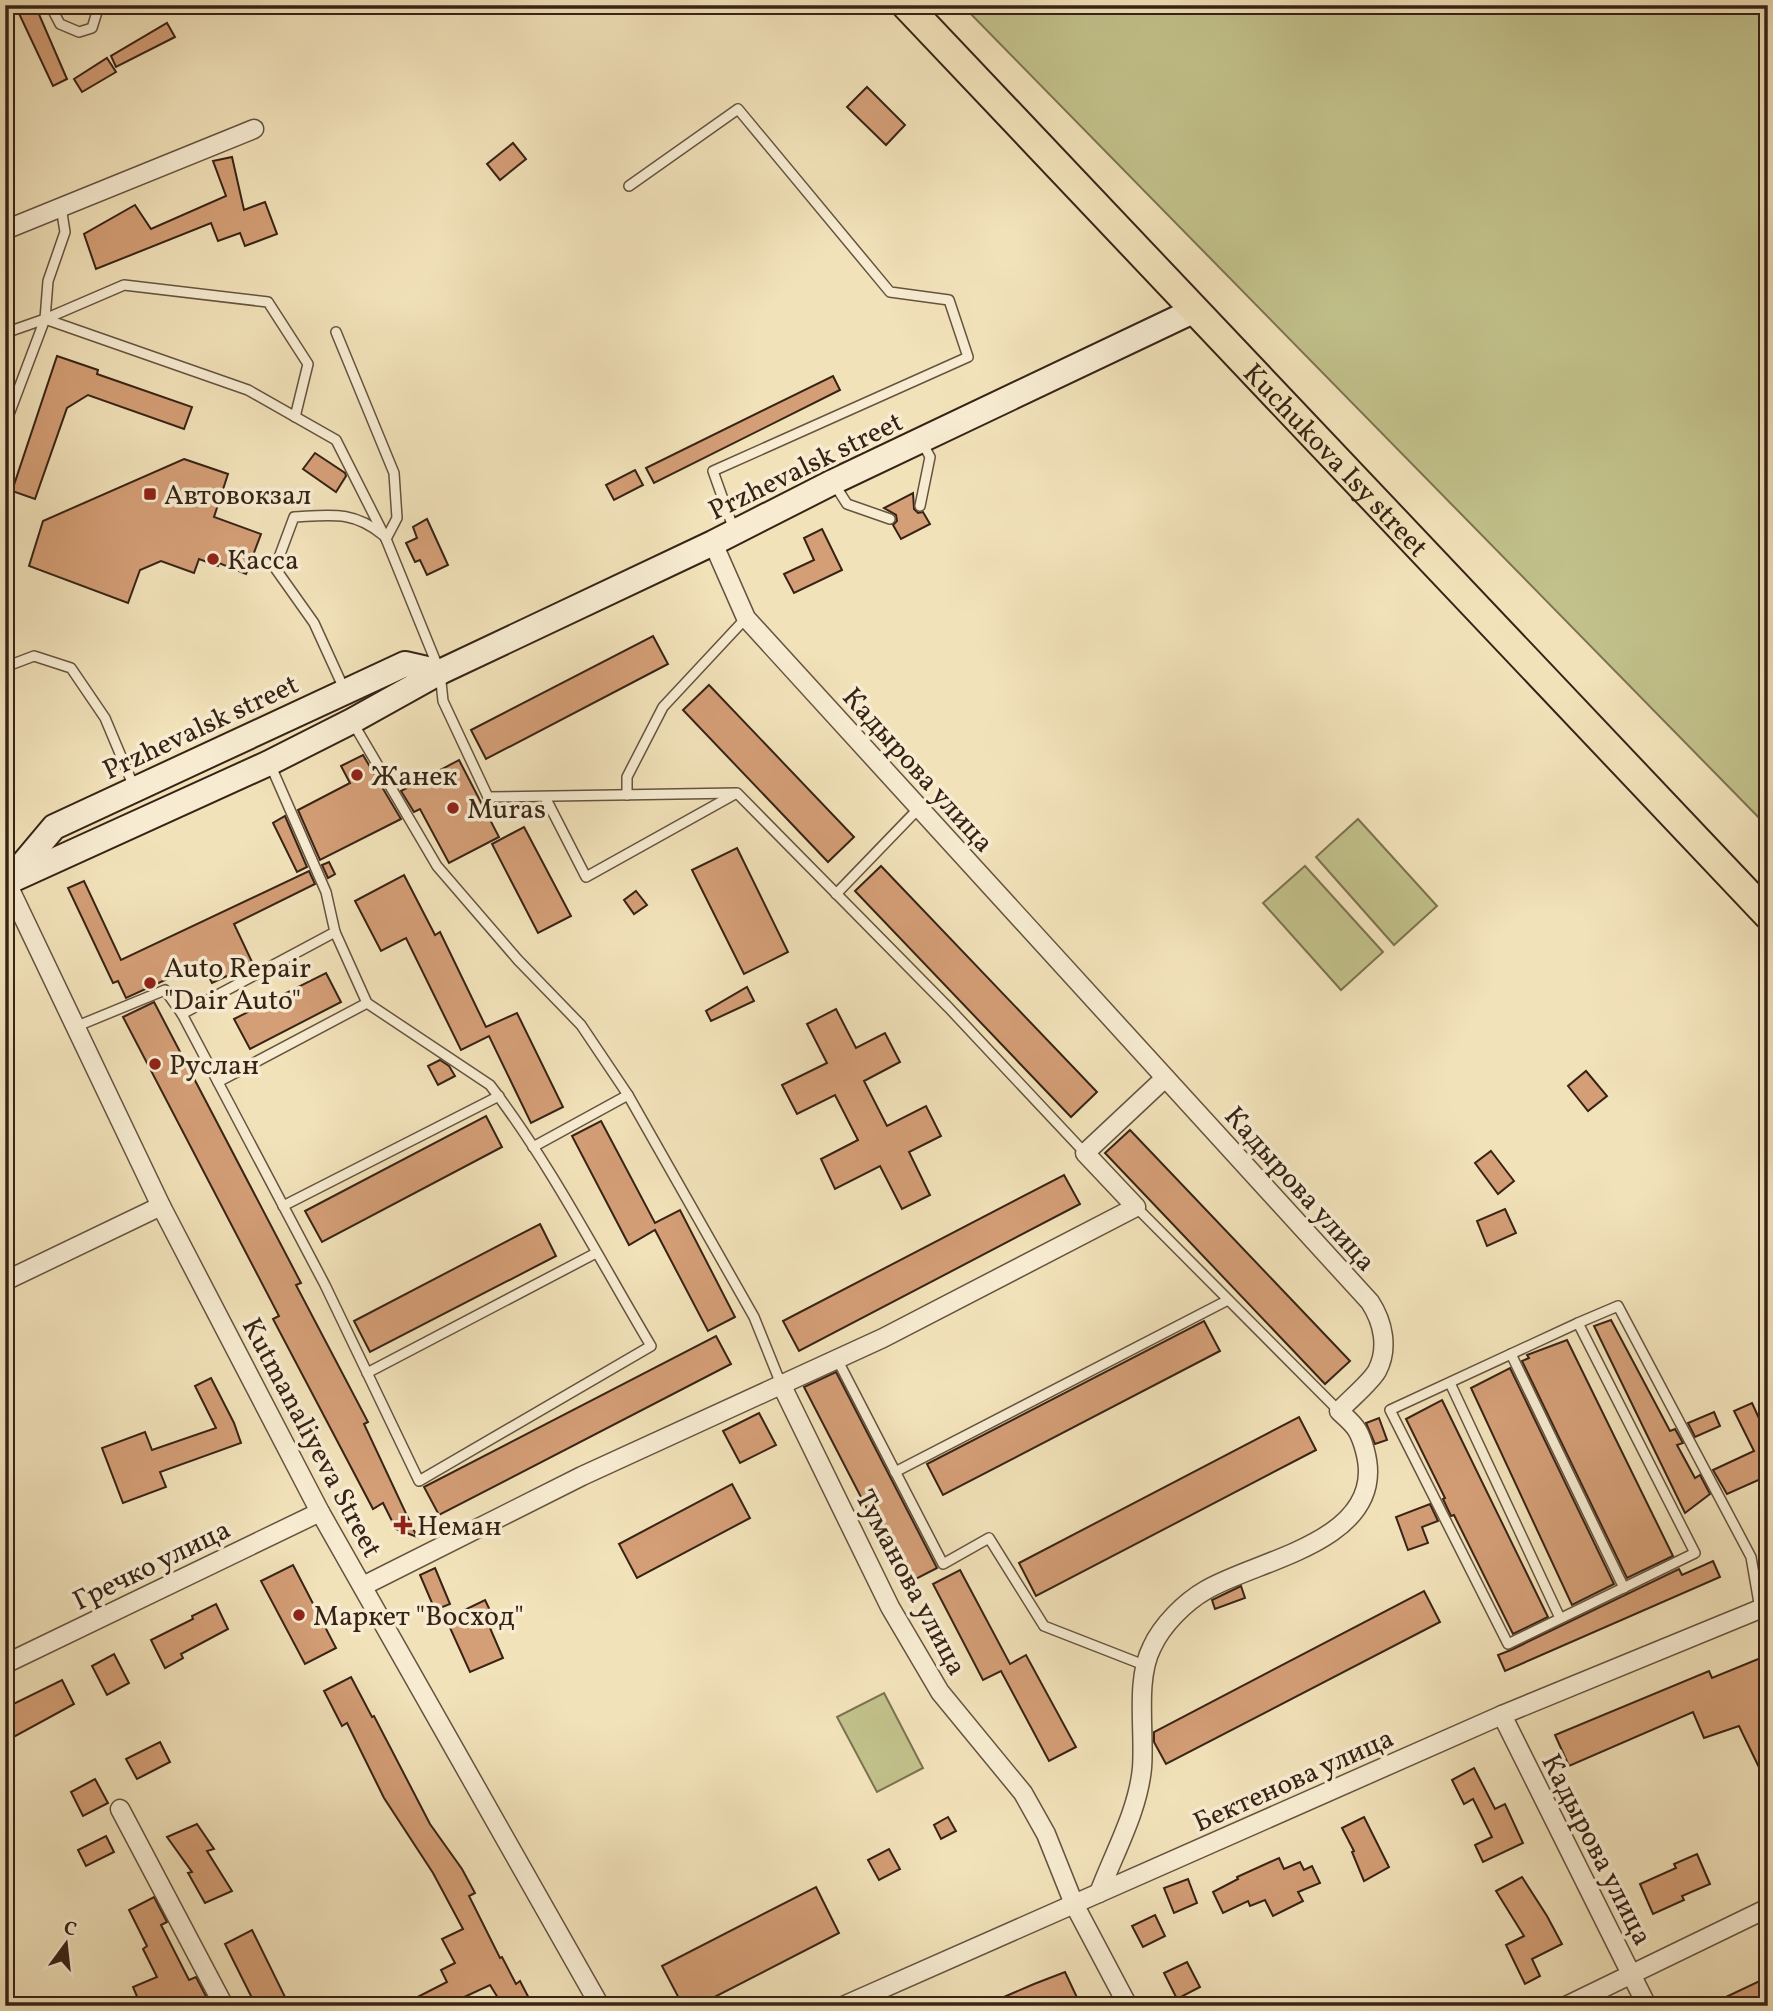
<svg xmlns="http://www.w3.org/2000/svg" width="1773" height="2011" font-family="Vollkorn,serif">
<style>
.green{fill:#c2c18b;stroke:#7c7250;stroke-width:2}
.building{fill:#d49e76;stroke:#372316;stroke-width:2}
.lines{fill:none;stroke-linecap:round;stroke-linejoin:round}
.lane-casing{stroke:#66533f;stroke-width:12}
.street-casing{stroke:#66533f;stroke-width:21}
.secondary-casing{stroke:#372316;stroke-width:28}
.primary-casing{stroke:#372316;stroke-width:32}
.lane{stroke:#f7ecd2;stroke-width:9}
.street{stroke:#f7ecd2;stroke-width:18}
.secondary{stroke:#f7ecd2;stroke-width:24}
.primary{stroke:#f2e2ba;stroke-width:28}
.poi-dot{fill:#8f2418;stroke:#f7ecd2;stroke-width:2.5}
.labels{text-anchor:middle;stroke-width:7;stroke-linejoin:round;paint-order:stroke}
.street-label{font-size:28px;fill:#372316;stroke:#f7ecd2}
.poi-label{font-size:28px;fill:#372316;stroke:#f7ecd2;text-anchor:start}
</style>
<rect width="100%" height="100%" fill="#f2e2ba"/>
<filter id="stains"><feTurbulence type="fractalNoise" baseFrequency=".00286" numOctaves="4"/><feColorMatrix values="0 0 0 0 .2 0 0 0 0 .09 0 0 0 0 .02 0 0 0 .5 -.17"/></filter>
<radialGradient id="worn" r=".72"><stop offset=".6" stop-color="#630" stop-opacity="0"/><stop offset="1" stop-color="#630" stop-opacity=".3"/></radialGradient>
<g class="green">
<polygon points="962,5 1768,5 1768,827"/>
<polygon points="1358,819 1437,906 1394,945 1316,857"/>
<polygon points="1305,866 1383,952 1341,990 1263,903"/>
<polygon points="884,1693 923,1768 877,1792 837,1717"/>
</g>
<g class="building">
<polygon points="15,5 35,5 67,79 53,86"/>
<polygon points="167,23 175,37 116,67 111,56"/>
<polygon points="107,58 116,72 82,92 74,79"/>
<polygon points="867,87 905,125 886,145 847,107"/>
<polygon points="513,143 526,159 500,180 487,164"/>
<polygon points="232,157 244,210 265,202 277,234 245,246 240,233 218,241 211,223 96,269 84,234 135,205 151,229 226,196 213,161"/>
<polygon points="57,356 98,370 97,374 192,407 184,429 88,395 67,408 35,499 12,491"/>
<polygon points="833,376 840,390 654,483 646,468"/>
<polygon points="315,453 345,473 346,476 336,492 303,469"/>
<polygon points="184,459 228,474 214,517 261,534 246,574 219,563 218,566 199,559 194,573 161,561 140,570 128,603 29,566 43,521"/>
<polygon points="635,470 643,485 614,500 606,485"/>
<polygon points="913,493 914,509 918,513 923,512 930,524 901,539 893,525 897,521 896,515 884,508"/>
<polygon points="427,519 448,565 427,575 420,560 415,562 406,543 417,538 413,527"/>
<polygon points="822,529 842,570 794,593 784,574 814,560 804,538"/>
<polygon points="653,636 668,664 486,759 471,730"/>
<polygon points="709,685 854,837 828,862 683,710"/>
<polygon points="363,755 401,819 320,860 298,810 350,783 341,766"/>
<polygon points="459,760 499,837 449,863 420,809 414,812 401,791"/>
<polygon points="285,816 307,867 297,872 273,823"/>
<polygon points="524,827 571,916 538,933 492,844"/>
<polygon points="737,848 788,952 744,974 692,870"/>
<polygon points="329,862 335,874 328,878 322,865"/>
<polygon points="881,866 1097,1092 1071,1117 855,891"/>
<polygon points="309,871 315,884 234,924 253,964 212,983 202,963 126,998 118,981 113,983 68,888 84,881 121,960"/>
<polygon points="404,875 435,935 440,932 486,1027 517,1013 563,1107 531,1123 489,1036 461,1050 406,938 381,951 355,901"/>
<polygon points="636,891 647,905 634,914 624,900"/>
<polygon points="326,973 341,1002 250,1049 234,1019"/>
<polygon points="747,987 754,1001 711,1021 706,1011"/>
<polygon points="154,1002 301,1283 296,1285 368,1422 364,1424 417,1537 396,1529 383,1503 373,1509 273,1319 279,1316 123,1017"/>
<polygon points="836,1009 856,1048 885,1033 900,1062 864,1081 887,1126 926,1106 941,1136 909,1152 930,1195 902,1209 880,1166 835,1189 821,1159 858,1140 835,1095 797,1114 782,1085 827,1063 807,1024"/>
<polygon points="440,1060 449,1066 455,1076 438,1085 428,1066"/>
<polygon points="1586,1071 1607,1096 1588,1111 1568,1086"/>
<polygon points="486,1116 502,1147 322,1242 305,1211"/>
<polygon points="601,1121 655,1223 680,1210 735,1317 708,1331 655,1230 629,1245 572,1136"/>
<polygon points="1130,1130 1350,1361 1325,1384 1105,1153"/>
<polygon points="1491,1151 1514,1181 1498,1194 1475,1163"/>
<polygon points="1064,1175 1080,1204 799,1351 783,1321"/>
<polygon points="1505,1209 1516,1233 1487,1246 1477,1221"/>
<polygon points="540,1224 556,1256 370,1352 354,1321"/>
<polygon points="1611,1320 1670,1431 1675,1429 1683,1443 1677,1445 1695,1478 1700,1475 1710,1494 1685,1513 1594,1326"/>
<polygon points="1204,1321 1220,1351 943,1495 927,1464"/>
<polygon points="716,1336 731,1364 439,1515 424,1487"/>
<polygon points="1567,1340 1673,1556 1627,1578 1522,1361 1529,1358 1527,1355"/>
<polygon points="1510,1368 1614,1584 1572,1605 1471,1388"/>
<polygon points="836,1372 937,1568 906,1584 804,1387"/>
<polygon points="211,1378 234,1423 241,1443 160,1472 166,1487 123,1503 102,1448 145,1432 152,1450 216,1428 195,1386"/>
<polygon points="1442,1400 1548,1617 1513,1634 1454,1515 1451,1516 1443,1499 1445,1498 1406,1419"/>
<polygon points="1752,1403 1768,1438 1768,1483 1765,1477 1727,1494 1713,1470 1754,1451 1734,1411"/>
<polygon points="1714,1412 1720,1426 1695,1437 1688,1423"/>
<polygon points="759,1413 776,1445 740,1463 723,1431"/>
<polygon points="1299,1417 1316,1450 1036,1596 1019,1563"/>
<polygon points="1379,1418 1387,1440 1375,1444 1366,1423"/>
<polygon points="732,1484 750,1518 637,1578 619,1544"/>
<polygon points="1430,1504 1438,1521 1422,1527 1428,1543 1408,1550 1396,1517"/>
<polygon points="1713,1561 1720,1577 1505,1671 1498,1655 1511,1650 1679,1569 1682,1575"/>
<polygon points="293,1565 336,1648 305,1664 261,1581"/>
<polygon points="435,1568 450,1604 435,1610 420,1575"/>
<polygon points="960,1570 1010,1664 1026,1655 1076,1747 1049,1761 1001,1671 983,1680 933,1584"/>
<polygon points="1241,1586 1245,1598 1215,1609 1212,1600"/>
<polygon points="1424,1591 1440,1622 1166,1764 1154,1742 1154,1732"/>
<polygon points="485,1600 497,1625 490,1628 503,1658 470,1672 446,1619"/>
<polygon points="216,1604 228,1629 181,1654 183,1658 165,1668 151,1640 193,1619 192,1616"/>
<polygon points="114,1654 129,1683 107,1695 92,1666"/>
<polygon points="1768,1655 1768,1786 1739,1726 1704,1738 1693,1712 1569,1766 1555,1735 1709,1671 1712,1678"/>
<polygon points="351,1677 372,1717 374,1716 430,1824 462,1869 475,1893 469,1896 500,1958 502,1957 516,1984 520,1981 533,2006 503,2006 490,1985 445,2006 400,2006 447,1982 441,1970 455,1963 442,1939 463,1929 433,1873 384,1798 347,1723 342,1726 324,1691"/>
<polygon points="62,1680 74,1704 10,1739 5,1730 5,1708"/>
<polygon points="160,1742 170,1762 137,1779 126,1759"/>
<polygon points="1474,1768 1495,1809 1505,1804 1523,1843 1483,1862 1475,1845 1492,1837 1473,1799 1464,1804 1452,1780"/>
<polygon points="95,1779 108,1803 83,1816 71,1792"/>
<polygon points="948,1817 956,1831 941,1839 934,1825"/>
<polygon points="1364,1817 1389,1867 1364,1881 1352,1852 1354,1851 1342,1828"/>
<polygon points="197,1824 214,1849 207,1851 232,1891 205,1903 188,1873 192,1872 167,1837"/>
<polygon points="106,1836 114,1852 86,1866 78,1850"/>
<polygon points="889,1849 900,1869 879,1880 868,1860"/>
<polygon points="1697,1854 1710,1884 1682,1896 1684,1900 1653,1914 1640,1884 1676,1868 1674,1864"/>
<polygon points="1279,1858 1284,1869 1300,1862 1304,1870 1312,1866 1320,1883 1298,1892 1303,1901 1273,1916 1265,1900 1250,1906 1248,1901 1223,1913 1213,1892 1238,1879 1237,1877"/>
<polygon points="1522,1877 1547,1916 1562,1944 1532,1959 1540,1976 1525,1984 1506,1945 1524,1936 1496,1891"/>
<polygon points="1188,1879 1197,1903 1174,1913 1164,1888"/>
<polygon points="816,1887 839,1933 697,2006 683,2006 662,1966"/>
<polygon points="154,1897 167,1922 161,1925 189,1980 196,1977 211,2006 141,2006 133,1987 157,1977 143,1949 147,1946 129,1910"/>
<polygon points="1155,1915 1165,1936 1143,1947 1132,1926"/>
<polygon points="252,1930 286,1999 273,2006 256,2006 225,1944"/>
<polygon points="1187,1962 1200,1987 1177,1999 1164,1973"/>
<polygon points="1065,1972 1081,2006 983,2006 1034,1984"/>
<polygon points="1768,1977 1768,2006 1707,2006"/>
</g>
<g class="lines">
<defs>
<g id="lane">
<polyline points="50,5 60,24 79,32 92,28 97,12 93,5"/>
<polyline points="629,186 738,109 890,292 949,300 968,357 713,471 734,530"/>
<polyline points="45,319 248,390 336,440 386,539 440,672 443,701 488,797 737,793 949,1008 1085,1153"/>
<polyline points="45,319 124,285 268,302 308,364 295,417"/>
<polyline points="45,319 48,281 65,232 61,207"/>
<polyline points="336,332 394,473 397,518 386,539"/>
<polyline points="5,333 45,319 5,425"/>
<polyline points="833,482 847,504 890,519"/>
<polyline points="920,506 930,457 922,442"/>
<polyline points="5,667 34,656 71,668 105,718 134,787"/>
<path d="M345,691L314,623L275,568L294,517C330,515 353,510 383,535"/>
<polyline points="353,723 437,866 518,960 581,1025 628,1095 754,1317 781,1384"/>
<polyline points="627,795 627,777 663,707 746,618"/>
<polyline points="545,797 586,877 735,794"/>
<polyline points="836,894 919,808"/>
<polyline points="182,1014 335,932 326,892 270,764"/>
<path d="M75,1027L165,990L182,1014L325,1285L419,1481L651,1346C599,1259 552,1166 490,1085L367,1003L335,932"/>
<polyline points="218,1082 367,1003"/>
<polyline points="533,1147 628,1095"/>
<polyline points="283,1206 499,1096"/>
<polyline points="1136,1207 1339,1411"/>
<polygon points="1578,1323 1695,1553 1508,1644 1390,1410"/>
<polyline points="1578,1323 1618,1306 1751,1557 1760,1609"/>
<polyline points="1511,1354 1624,1588"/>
<polyline points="837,1359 943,1564 989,1538 1044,1626 1144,1665"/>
<polyline points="367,1373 596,1253"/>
<polyline points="1450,1383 1560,1618"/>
<polyline points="895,1472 1228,1300"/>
</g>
<g id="street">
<polyline points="5,230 254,129"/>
<path d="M713,543L746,618L1370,1302C1383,1322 1389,1348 1377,1371C1370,1383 1349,1400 1339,1411C1344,1416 1353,1423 1357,1430C1363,1440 1368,1459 1368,1471C1369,1544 1255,1561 1206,1590C1185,1602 1162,1625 1152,1647C1135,1680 1145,1731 1142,1768C1138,1811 1114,1853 1099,1893"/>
<polyline points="5,879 161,1206 320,1512 600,2006"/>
<polyline points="5,1281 161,1206"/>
<polyline points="781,1384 890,1607 940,1692 1023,1793 1046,1834 1074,1904 1128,2006"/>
<polyline points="363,1586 582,1476 883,1338 1136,1207 1085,1153 1165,1078"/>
<polyline points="5,1664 320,1512"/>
<polyline points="1502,1715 1647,2006"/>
<polyline points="120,1809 224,2006"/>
<polyline points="843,2006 1502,1715 1760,1609 1768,1608"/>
<polyline points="1566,2006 1768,1908"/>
</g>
<g id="secondary">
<polyline points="12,877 54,827 405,664 440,672"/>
<polyline points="5,883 269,763 352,721 440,672 713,543 833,482 1195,310"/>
</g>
<g id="primary">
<path id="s1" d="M906,5L1768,915"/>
</g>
</defs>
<use href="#lane" class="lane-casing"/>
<use href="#street" class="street-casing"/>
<use href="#secondary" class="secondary-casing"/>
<use href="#primary" class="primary-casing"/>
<use href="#lane" class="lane"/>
<use href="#street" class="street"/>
<use href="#secondary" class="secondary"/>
<use href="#primary" class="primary"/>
</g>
<g class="poi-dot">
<rect x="143" y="487" width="14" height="14" rx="3.5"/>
<circle cx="213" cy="559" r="7"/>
<circle cx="357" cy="775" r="7"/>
<circle cx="453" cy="808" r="7"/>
<circle cx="150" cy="983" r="7"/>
<circle cx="155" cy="1064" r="7"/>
<path d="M399.5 1514.5h7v7h7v7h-7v7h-7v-7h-7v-7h7z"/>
<circle cx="299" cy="1615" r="7"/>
</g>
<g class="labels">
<g class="street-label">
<text dy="10" stroke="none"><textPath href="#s1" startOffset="626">Kuchukova Isy street</textPath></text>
<text transform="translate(805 465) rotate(-26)" y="10">Przhevalsk street</text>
<text transform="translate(200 726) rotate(-25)" y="10">Przhevalsk street</text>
<text transform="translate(919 769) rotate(48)" y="10">Кадырова улица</text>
<text transform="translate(1301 1188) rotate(48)" y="10">Кадырова улица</text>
<text transform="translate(313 1437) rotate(62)" y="10">Kutmanaliyeva Street</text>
<text transform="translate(151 1564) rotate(-26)" y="10">Гречко улица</text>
<text transform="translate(912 1582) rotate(62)" y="10">Туманова улица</text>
<text transform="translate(1293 1779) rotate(-24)" y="10">Бектенова улица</text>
<text transform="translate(1598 1849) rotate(63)" y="10">Кадырова улица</text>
</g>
<g class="poi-label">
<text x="164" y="504">Автовокзал</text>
<text x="227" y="569">Касса</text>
<text x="371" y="785">Жанек</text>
<text x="467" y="818">Muras</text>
<text x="164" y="977">Auto Repair<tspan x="164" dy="32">"Dair Auto"</tspan></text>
<text x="169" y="1074">Руслан</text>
<text x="417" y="1535">Неман</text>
<text x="313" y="1625">Маркет "Восход"</text>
</g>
</g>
<rect width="1773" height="2011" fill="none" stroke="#f2e2ba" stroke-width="28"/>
<rect x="7" y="7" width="1759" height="1997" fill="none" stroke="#372316" stroke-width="3.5"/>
<rect x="14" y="14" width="1745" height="1983" fill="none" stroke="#372316" stroke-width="2"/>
<g transform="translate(66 1944) rotate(15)" stroke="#f7ecd2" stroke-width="5" paint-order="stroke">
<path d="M0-5L12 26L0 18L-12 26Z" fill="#372316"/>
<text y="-10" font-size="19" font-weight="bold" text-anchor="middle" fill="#372316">С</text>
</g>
<rect width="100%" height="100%" filter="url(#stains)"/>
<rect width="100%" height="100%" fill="url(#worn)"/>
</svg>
